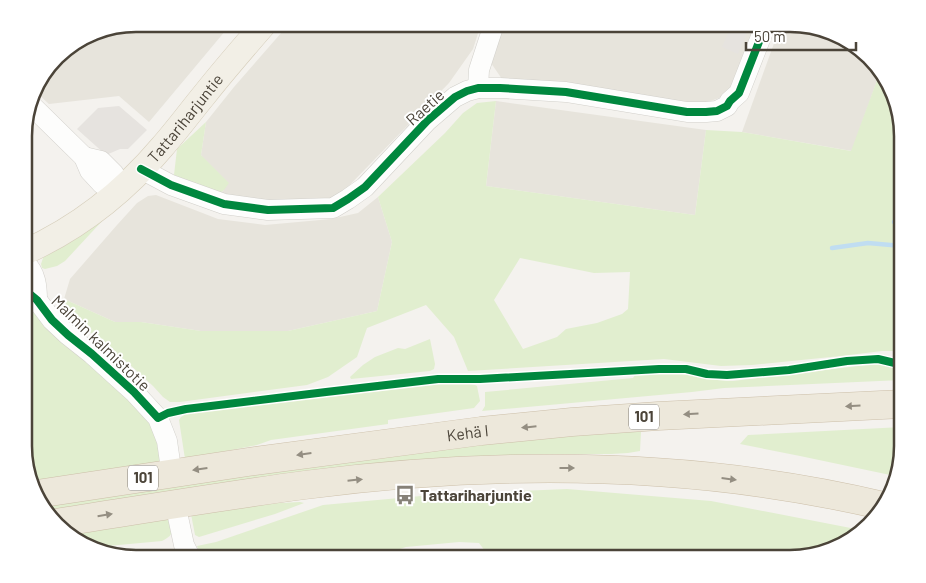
<svg xmlns="http://www.w3.org/2000/svg" width="926" height="583" font-family="Barlow,sans-serif">
<style>
.residential{fill:#e7e4dc}
.green{fill:#e1eecf;fill-rule:evenodd}
.parking{fill:#e6e3df}
.lines{fill:none;stroke-linecap:round;stroke-linejoin:round}
.stream{stroke:#c0ddf1;stroke-width:4.5}
.minor-casing{stroke:#d2d0cb;stroke-width:21}
.major-casing{stroke:#d6cebb;stroke-width:26}
.highway-casing{stroke:#ccbfa9;stroke-width:29}
.minor{stroke:#fdfdfc;stroke-width:20}
.major{stroke:#f2efe6;stroke-width:25}
.highway{stroke:#ede8db;stroke-width:28}
.cycleway-casing{stroke:#fff;stroke-width:11}
.cycleway{stroke:#00873e;stroke-width:8}
.oneway{fill:#948e82}
.labels{text-anchor:middle;stroke-width:4;stroke-linejoin:round;paint-order:stroke}
.shield{fill:#fff;stroke:#817c74;stroke-width:1}
.shield-label{font-size:15px;font-weight:bold;fill:#4b4439}
.street-label{font-size:16px;fill:#4b4439;stroke:#fff}
.poi-label{font-size:16px;font-weight:bold;fill:#4b4439;stroke:#fff;text-anchor:start}
.rim{fill:none;stroke:#4b4439;stroke-width:2.5}
</style>
<rect width="100%" height="100%" fill="#f4f2ee"/>
<g class="residential">
<polygon points="136,24 231,24 149,122 119,96 49,104 34,90 35,86 62,52 93,32"/>
<polygon points="289,24 481,24 473,49 449,83 337,198 245,202 219,194 224,190 201,155 206,122 234,87"/>
<polygon points="504,24 758,24 734,90 719,98 702,104 502,79 491,63"/>
<polygon points="781,24 790,24 852,43 880,72 852,151 742,132"/>
<polygon points="496,101 706,130 695,215 486,186"/>
<polygon points="156,195 218,219 265,225 331,219 358,213 378,197 392,242 377,311 288,331 201,331 141,322 115,322 64,299 70,279 117,225 137,203 148,196"/>
</g>
<g class="green">
<path d="M880,72L887,80L902,128V355L895,351H882L841,356L752,365L721,366L664,359L468,371L454,337L426,305L367,328L357,357L328,377L307,385L180,402H170L163,397L153,386L128,363L109,349L63,308L64,299L115,322H141L201,331H288L377,311L392,242L378,197L445,133L463,113L477,103L496,101L486,186L695,215L706,130L742,132L851,151ZM520,258L594,273L630,272L628,309L622,314L597,323L566,329L557,337L523,349L494,300Z"/>
<polygon points="206,122 201,155 229,183 224,190 219,194 174,175 177,149"/>
<polygon points="101,218 103,220 65,261 57,266 45,269 42,268 41,264 43,258 48,252"/>
<polygon points="25,305 31,309 149,415 163,462 32,481 25,461"/>
<polygon points="430,339 435,364 434,369 430,371 351,379 350,377 363,365 375,357 398,348 405,349"/>
<path d="M883,363C894,364 902,367 902,380L724,388L692,392L482,411L485,406V392L633,378L635,375L676,373L717,380L733,381Z"/>
<polygon points="464,383 475,385 477,386 480,401 474,408 388,420 388,424 271,440 257,445 185,459 179,420 181,417 186,414 406,385"/>
<polygon points="902,427 902,454 895,476 800,456 740,444 748,435"/>
<polygon points="613,431 641,432 640,451 628,453 611,454 543,454 459,457 48,514 43,509 41,504 366,457"/>
<polygon points="567,489 711,501 861,530 846,544 823,551 653,550 630,559 491,559 479,543 459,542 406,547 368,559 201,559 197,546 216,542 323,505 443,494"/>
<polygon points="300,502 304,503 275,514 199,537 195,535 191,514 262,504"/>
<path d="M171,517C172,530 176,534 162,541L97,547L74,540L67,533Z"/>
</g>
<g class="parking">
<polygon points="731,26 747,32 738,54 722,47"/>
<polygon points="119,106 147,130 128,149 120,149 106,155 77,129 98,108"/>
</g>
<g class="lines">
<g class="stream">
<polyline points="894,222 902,222"/>
<polyline points="832,248 868,243 902,246"/>
</g>
<defs>
<g id="minor">
<polyline points="478,88 479,70 494,24"/>
<polyline points="30,104 84,157 90,171 102,184 119,190"/>
<polyline points="84,157 101,161 114,174 119,190"/>
<polyline points="141,169 171,185 224,204 268,210 333,208 348,199 365,187 427,121 455,97 467,91 478,88 500,88 566,92 687,112 706,112 717,111 727,106 730,101 739,93 766,24"/>
<path d="M25,263C36,273 37,287 37,300"/>
<polyline points="25,290 37,300 52,320 68,335 92,354 134,392 158,418 167,441 170,462"/>
<polyline points="178,517 184,545 191,559"/>
</g>
<g id="major">
<path id="s1" d="M25,252C78,228 124,192 162,147C177,130 191,111 205,94C224,70 244,47 264,24"/>
</g>
<g id="highway">
<path id="s2" d="M37,494L248,462L481,431L572,422L658,416L902,404"/>
<path d="M56,523C139,510 222,496 305,485C498,460 695,461 884,506"/>
</g>
</defs>
<use href="#minor" class="minor-casing"/>
<use href="#major" class="major-casing"/>
<use href="#highway" class="highway-casing"/>
<use href="#minor" class="minor"/>
<use href="#major" class="major"/>
<use href="#highway" class="highway"/>
<defs>
<g id="cycleway">
<polyline points="141,169 171,185 224,204 268,210 333,208 348,199 365,187 427,121 455,97 467,91 478,88 500,88 566,92 687,112 706,112 717,111 727,106 730,101 739,93 766,24"/>
<polyline points="25,290 37,300 52,320 68,335 92,354 134,392 158,418 168,413 186,409 326,392 438,379 480,379 659,369 686,369 707,374 727,375 789,370 847,361 878,359 899,364 902,366"/>
</g>
</defs>
<use href="#cycleway" class="cycleway-casing"/>
<use href="#cycleway" class="cycleway"/>
</g>
<defs><path id="oneway-solid" d="M-6-.8H1V-3.2L6.5 0L1 3.2V.8H-6Z" transform="scale(1.25)"/></defs>
<g class="oneway">
<use href="#oneway-solid" transform="translate(853 406) rotate(177)"/>
<use href="#oneway-solid" transform="translate(691 414) rotate(177)"/>
<use href="#oneway-solid" transform="translate(529 427) rotate(174)"/>
<use href="#oneway-solid" transform="translate(304 454) rotate(172)"/>
<use href="#oneway-solid" transform="translate(567 468)"/>
<use href="#oneway-solid" transform="translate(200 469) rotate(172)"/>
<use href="#oneway-solid" transform="translate(729 479) rotate(7)"/>
<use href="#oneway-solid" transform="translate(355 480) rotate(-6)"/>
<use href="#oneway-solid" transform="translate(105 515) rotate(-9)"/>
</g>
<defs>
<symbol id="bus-bare" viewBox="-9 -9 18 18"><path d="M-5-6H5V4H4V6H2V4H-2V6H-4V4H-5ZM-3.5-4V0h7V-4ZM-3.5 1.2v1.5H-2V1.2ZM2 1.2v1.5H3.5V1.2Z" fill="#868178" stroke="#fff" stroke-width="2.5" paint-order="stroke"/></symbol>
</defs>
<g fill-rule="evenodd">
<use href="#bus-bare" x="391" y="481" width="28" height="28"/>
</g>
<g class="labels">
<g class="shield">
<rect x="629" y="404.5" width="30" height="25" rx="4"/>
<rect x="128" y="465.5" width="30" height="25" rx="4"/>
</g>
<g class="shield-label">
<text x="644" y="422">101</text>
<text x="143" y="483">101</text>
</g>
<g class="street-label">
<text transform="translate(425 107) rotate(-42)" y="6">Raetie</text>
<text dy="6" stroke="none"><textPath href="#s1" startOffset="211">Tattariharjuntie</textPath></text>
<text transform="translate(101 343) rotate(44)" y="6">Malmin kalmistotie</text>
<text dy="6" stroke="none"><textPath href="#s2" startOffset="435">Kehä I</textPath></text>
</g>
<g class="poi-label">
<text x="420" y="501">Tattariharjuntie</text>
</g>
</g>
<path d="M0 0H926V583H0ZM136 32H790A104 104 0 0 1 894 136V446A104 104 0 0 1 790 550H136A104 104 0 0 1 32 446V136A104 104 0 0 1 136 32Z" fill="#fff" fill-rule="evenodd"/>
<path class="rim" d="M136 32H790A104 104 0 0 1 894 136V446A104 104 0 0 1 790 550H136A104 104 0 0 1 32 446V136A104 104 0 0 1 136 32Z"/>
<path d="M746 42v8h110v-8" fill="none" stroke="#4b4439" stroke-width="2.5"/>
<text x="754" y="42" font-size="15" fill="#4b4439" stroke="#ffffff" stroke-width="4" paint-order="stroke">50 m</text>
</svg>
